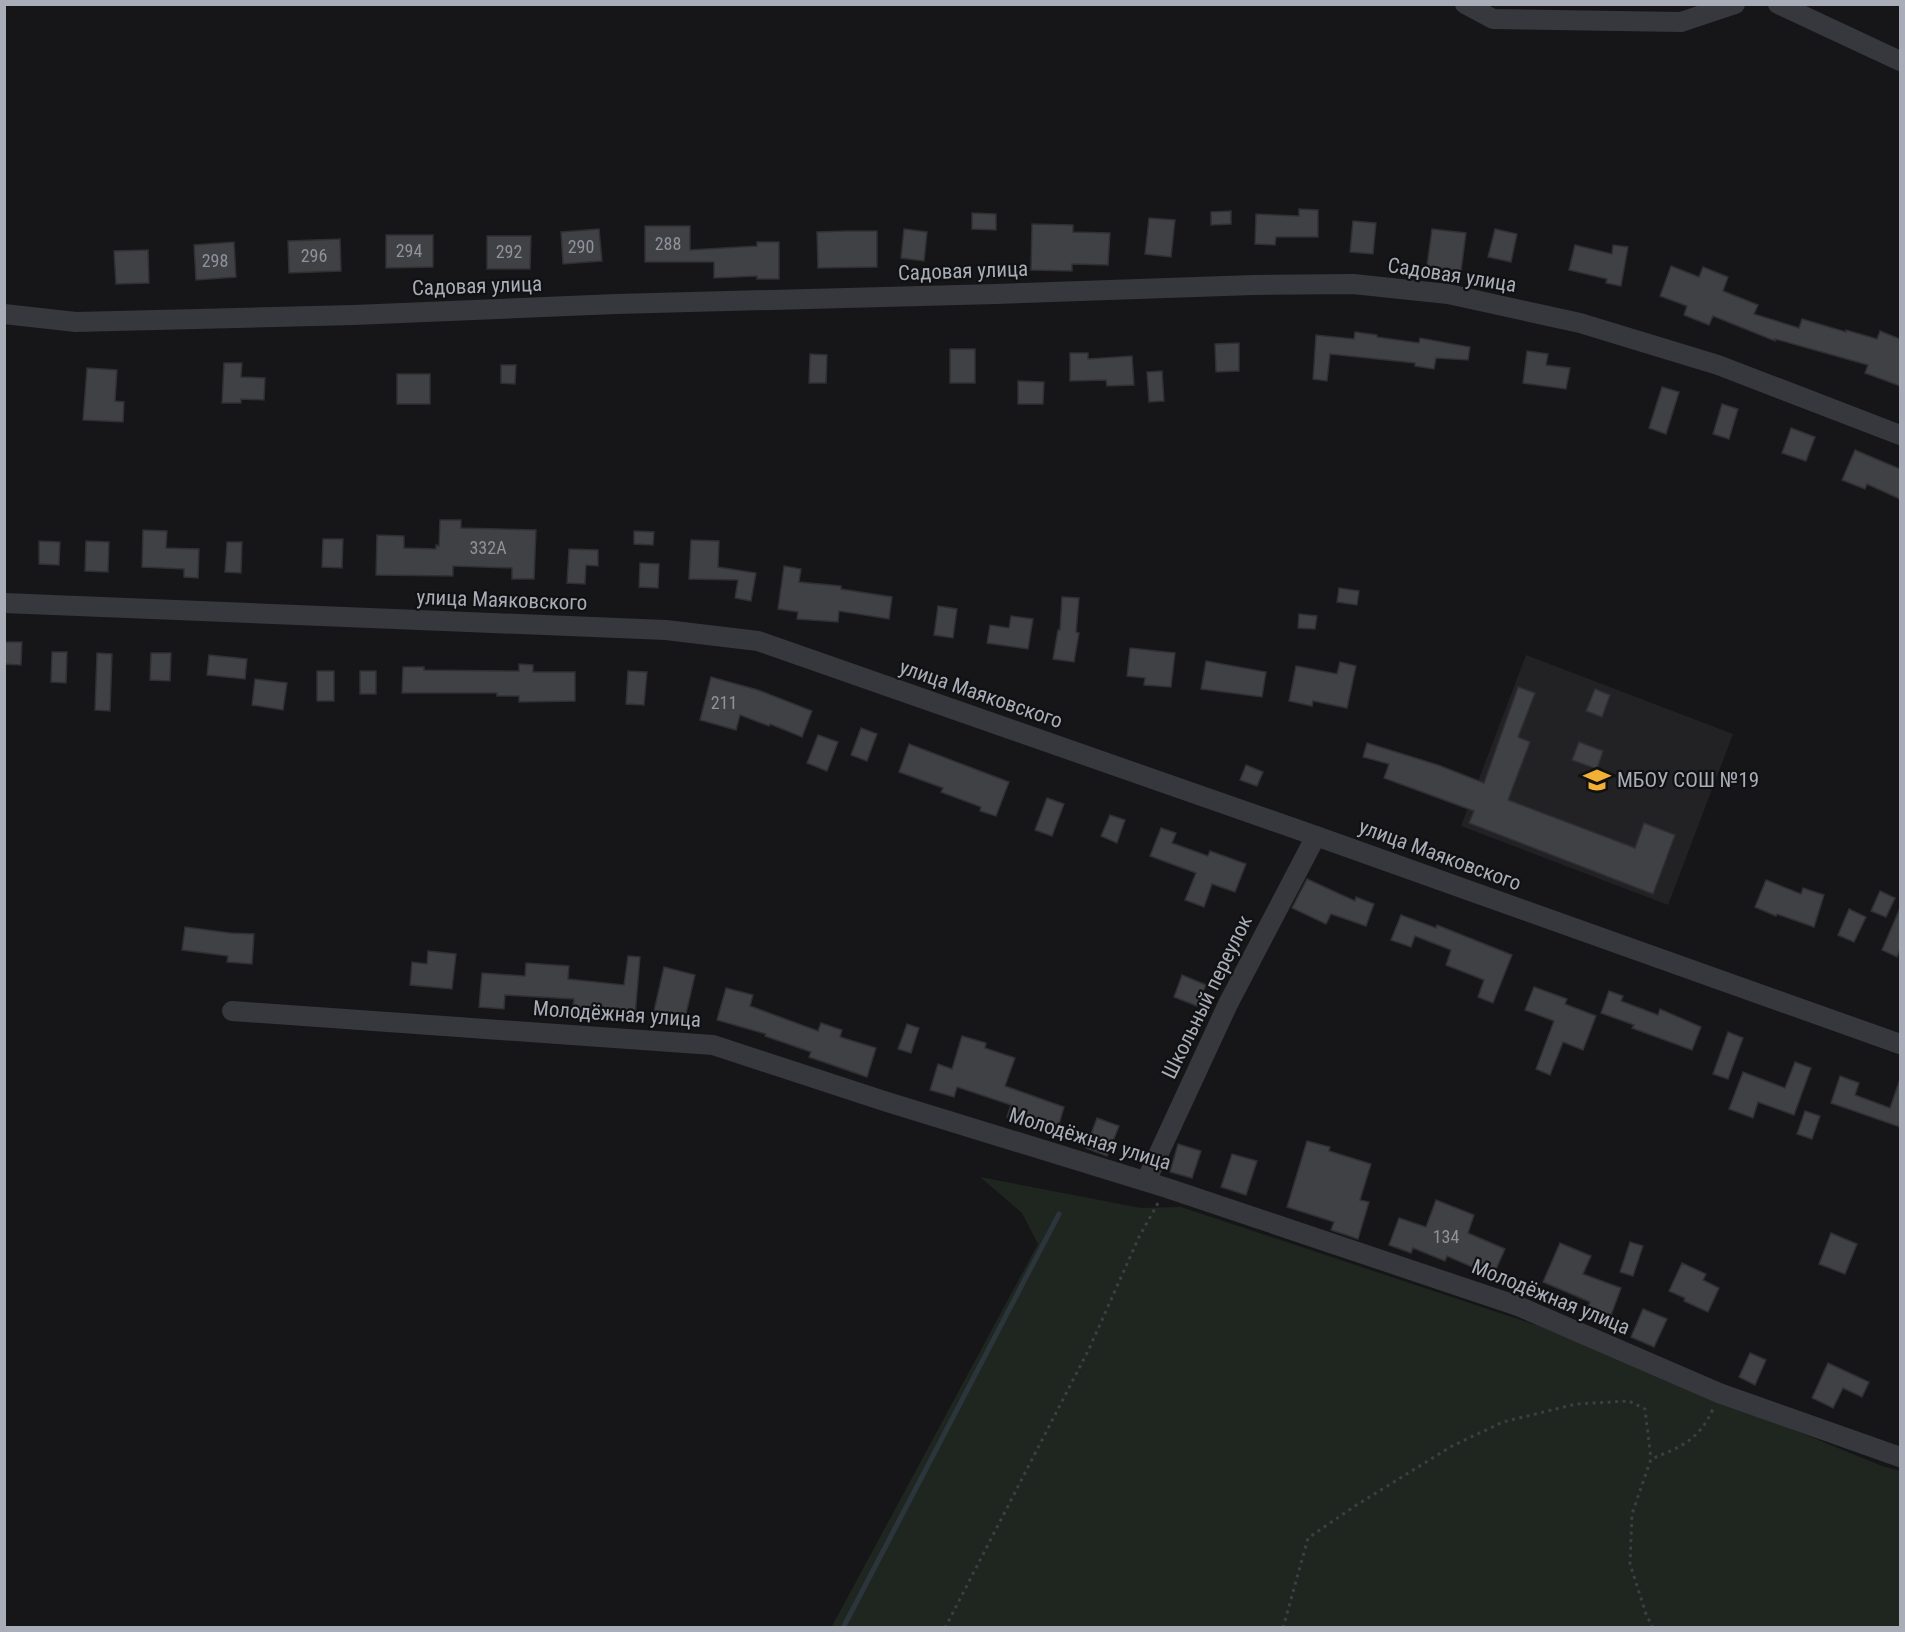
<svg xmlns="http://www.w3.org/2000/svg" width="1905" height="1632" font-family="'Roboto Condensed',sans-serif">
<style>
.built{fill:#222225}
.green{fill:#1e261f}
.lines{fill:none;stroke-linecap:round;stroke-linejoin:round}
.stream{stroke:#2c353c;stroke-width:5}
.building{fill:#404145;stroke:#303034;stroke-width:1.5}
.path{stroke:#3d3f44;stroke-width:3;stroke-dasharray:3 4.5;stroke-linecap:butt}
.minor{stroke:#37383d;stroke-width:20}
.labels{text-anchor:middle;stroke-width:4.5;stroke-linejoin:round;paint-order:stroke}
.number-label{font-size:18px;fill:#8e929b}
.street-label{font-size:21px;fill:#a8adb8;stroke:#111113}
.poi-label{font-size:21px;fill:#a8adb8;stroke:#111113;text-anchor:start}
</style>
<rect width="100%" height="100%" fill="#161618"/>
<polygon class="built" points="1526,655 1733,734 1668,905 1461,826"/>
<polygon class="green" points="980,1177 1141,1208 1181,1207 1539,1326 1882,1466 1900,1471 1900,1627 831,1628 1038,1244 1022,1213"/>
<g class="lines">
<polyline class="stream" points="843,1628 1059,1214"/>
</g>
<g class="building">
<polygon points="1299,209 1318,210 1318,237 1276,237 1275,245 1255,244 1256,214 1299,216"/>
<polygon points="1231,211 1231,224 1211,225 1211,212"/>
<polygon points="972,213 996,214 996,230 972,229"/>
<polygon points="1149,218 1175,220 1171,257 1145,254"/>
<polygon points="1353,221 1376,223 1373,254 1350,252"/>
<polygon points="1032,224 1073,225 1073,232 1110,233 1108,265 1072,264 1072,271 1031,270"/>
<polygon points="645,226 690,226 690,250 757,246 757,242 779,242 779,279 757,279 757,276 714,278 714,262 645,262"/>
<polygon points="599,229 602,261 563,264 561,232"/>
<polygon points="904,229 927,232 924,261 901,258"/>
<polygon points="1432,229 1466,233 1461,271 1427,266"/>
<polygon points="1495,229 1517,234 1511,262 1488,257"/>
<polygon points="845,231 877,231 877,267 818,268 817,232"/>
<polygon points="386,235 433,235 433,267 386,268"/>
<polygon points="487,236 531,236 530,269 487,269"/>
<polygon points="340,239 341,271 289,273 288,241"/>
<polygon points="234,242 236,277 196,280 194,245"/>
<polygon points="1575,245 1612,254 1613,245 1628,247 1621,286 1606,283 1607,279 1569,270"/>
<polygon points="148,250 149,283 116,284 114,251"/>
<polygon points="1671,266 1699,277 1703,267 1728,277 1723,291 1758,305 1754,314 1799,328 1802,319 1846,332 1846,330 1877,339 1880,331 1900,339 1900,386 1865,373 1868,365 1775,339 1775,341 1713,316 1709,325 1684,315 1687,306 1660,296"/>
<polygon points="1355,332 1377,335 1377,337 1419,343 1420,338 1470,347 1468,360 1436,358 1434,369 1415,366 1415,363 1330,354 1327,381 1313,379 1316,335 1354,339"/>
<polygon points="1239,343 1239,371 1216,372 1215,344"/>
<rect x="950" y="349" width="25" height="34"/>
<polygon points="1527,351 1548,354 1546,365 1570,368 1566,389 1523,383"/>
<polygon points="1070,353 1088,353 1088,359 1132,356 1134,385 1107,386 1106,380 1070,381"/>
<polygon points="810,354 827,355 826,383 809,383"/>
<polygon points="224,363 242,363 241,377 265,378 264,400 241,399 241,403 222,403"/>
<polygon points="501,365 516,365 515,384 501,383"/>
<polygon points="87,368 117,370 115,401 124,402 123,422 83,420"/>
<polygon points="1162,371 1164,401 1149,402 1147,372"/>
<rect x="397" y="374" width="33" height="30"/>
<polygon points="1018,381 1044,382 1043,404 1018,404"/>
<polygon points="1662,387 1679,392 1666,434 1649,428"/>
<polygon points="1722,404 1738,409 1729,439 1713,434"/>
<polygon points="1791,428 1815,437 1806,461 1782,453"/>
<polygon points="1855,450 1900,469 1900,499 1867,484 1865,489 1842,480"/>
<polygon points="440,520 461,520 461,528 536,530 534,579 512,579 512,568 453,566 453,576 376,575 377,535 404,536 404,548 436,549 436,545 439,546"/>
<polygon points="143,530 167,531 166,548 199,549 198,578 184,577 184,569 142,567"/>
<polygon points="634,531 654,532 653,545 634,544"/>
<polygon points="323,539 343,539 342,568 322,567"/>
<polygon points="691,540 719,541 718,567 756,573 751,601 735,598 738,580 689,579"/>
<polygon points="39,541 60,542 59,565 39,564"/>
<polygon points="86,541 109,542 108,572 85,571"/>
<polygon points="227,542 242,542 241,573 225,572"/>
<polygon points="569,549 598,550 598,566 586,565 585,584 567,583"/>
<polygon points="640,563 659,564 658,588 639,587"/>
<polygon points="784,566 801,569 799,582 841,586 841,589 892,597 889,619 839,611 838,622 797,619 798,612 778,609"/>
<polygon points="1339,588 1359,591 1357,605 1337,602"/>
<polygon points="1062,597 1079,598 1076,632 1079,633 1074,662 1053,659 1058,630 1060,630"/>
<polygon points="938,606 957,609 953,638 934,635"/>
<polygon points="1299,614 1317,616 1315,629 1298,628"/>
<polygon points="1011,616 1033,619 1028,649 987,643 990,625 1009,628"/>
<polygon points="4,642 22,642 21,665 4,664"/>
<polygon points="1130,648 1175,653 1171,687 1144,685 1145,678 1127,676"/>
<polygon points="52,652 67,652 66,683 51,682"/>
<polygon points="97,653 112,654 110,711 95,710"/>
<polygon points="151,653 171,653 170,681 150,680"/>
<polygon points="209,655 247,659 245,679 207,675"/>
<polygon points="1206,661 1266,672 1262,697 1201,689"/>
<polygon points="1340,662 1356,666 1347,708 1313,701 1312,706 1289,701 1296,666 1337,674"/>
<polygon points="519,664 533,665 533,672 575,672 575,701 519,702 519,696 497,696 497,693 402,693 403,667 424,667 424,670 519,671"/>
<rect x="317" y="671" width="17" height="30"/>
<rect x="360" y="671" width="16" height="23"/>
<polygon points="628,671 647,672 644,705 626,704"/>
<polygon points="711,677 758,690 812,711 802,737 770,724 769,726 740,715 736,730 700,720"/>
<polygon points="255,679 287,683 283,710 252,705"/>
<polygon points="1518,687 1535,693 1518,737 1530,742 1508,800 1635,848 1644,823 1675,835 1653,894 1469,823 1474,811 1384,778 1389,764 1363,757 1367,743 1438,765 1484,783"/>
<polygon points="1595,689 1610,695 1602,717 1586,711"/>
<polygon points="861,728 877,734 867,761 851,755"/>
<polygon points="818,735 838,742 827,771 807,763"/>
<polygon points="1579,742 1603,751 1597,769 1572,760"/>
<polygon points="909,744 1009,782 996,816 980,811 981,807 941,792 943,788 899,772"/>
<polygon points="1246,765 1263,772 1257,786 1240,780"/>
<polygon points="1047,798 1064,804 1052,836 1035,830"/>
<polygon points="1110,815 1125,820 1117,843 1101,836"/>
<polygon points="1161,828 1176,833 1172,843 1208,856 1210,851 1246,864 1235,892 1212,884 1204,907 1185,900 1196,873 1150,856"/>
<polygon points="1307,879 1355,901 1356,897 1374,904 1366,926 1331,914 1326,924 1292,908"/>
<polygon points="1766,880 1801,894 1803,888 1824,895 1814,927 1777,914 1776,916 1755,907"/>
<polygon points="1880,891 1895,898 1886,917 1871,911"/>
<polygon points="1900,908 1900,949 1897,957 1882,950"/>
<polygon points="1849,909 1866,917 1854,942 1838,935"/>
<polygon points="1401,915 1436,928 1437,925 1512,955 1493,1003 1478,997 1484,980 1446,965 1451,950 1415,936 1411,947 1391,940"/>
<polygon points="185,927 230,933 254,934 252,964 227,962 228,956 182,950"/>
<polygon points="428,951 456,954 452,989 410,985 412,962 427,964"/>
<polygon points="628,956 640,957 635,1016 599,1013 598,1017 572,1014 574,999 505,995 504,1009 479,1007 482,973 525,976 526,963 569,966 568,979 624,985"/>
<polygon points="664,967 695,975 685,1018 654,1011"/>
<polygon points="1182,975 1206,985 1197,1006 1174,997"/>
<polygon points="1534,987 1567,999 1565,1004 1596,1016 1583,1050 1563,1042 1550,1075 1536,1069 1554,1021 1525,1010"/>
<polygon points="726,988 753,995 750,1006 818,1031 821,1023 842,1030 840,1037 876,1048 867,1077 809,1057 811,1052 765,1036 766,1034 717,1020"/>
<polygon points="1609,991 1623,996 1621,1001 1658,1015 1660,1009 1701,1027 1692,1050 1632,1028 1634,1025 1601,1013"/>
<polygon points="907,1024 919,1028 911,1053 898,1049"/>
<polygon points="1728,1032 1743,1038 1728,1079 1713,1074"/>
<polygon points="962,1036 986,1043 985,1048 1015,1058 1005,1086 1064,1107 1056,1135 1007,1117 1011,1105 957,1087 954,1097 930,1090 938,1064 952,1069"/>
<polygon points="1795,1062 1811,1068 1794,1115 1758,1102 1753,1118 1729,1109 1743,1072 1785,1088"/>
<polygon points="1840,1076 1859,1083 1855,1095 1890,1108 1899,1082 1900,1083 1900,1127 1831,1103"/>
<polygon points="1805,1111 1820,1116 1812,1139 1797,1134"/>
<polygon points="1097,1118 1119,1126 1107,1156 1086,1148"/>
<polygon points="1307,1141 1330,1147 1329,1151 1371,1164 1360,1200 1369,1202 1358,1239 1331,1230 1334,1222 1287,1207"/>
<polygon points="1178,1144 1201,1151 1192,1178 1170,1172"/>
<polygon points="1232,1154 1257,1161 1246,1195 1221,1187"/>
<polygon points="1436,1200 1474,1215 1468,1233 1505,1249 1493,1276 1447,1256 1445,1261 1413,1248 1411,1253 1389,1245 1399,1218 1426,1227"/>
<polygon points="1831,1233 1857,1244 1845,1274 1819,1264"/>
<polygon points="1630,1242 1643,1246 1633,1276 1620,1272"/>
<polygon points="1560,1243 1591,1256 1583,1274 1621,1288 1607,1326 1584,1317 1590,1302 1543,1282"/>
<polygon points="1682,1263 1706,1274 1703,1280 1719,1288 1708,1312 1684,1301 1685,1298 1669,1291"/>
<polygon points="1643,1309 1667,1319 1654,1347 1631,1337"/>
<polygon points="1750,1353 1766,1360 1755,1385 1739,1377"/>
<polygon points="1828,1363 1869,1382 1862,1397 1843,1388 1833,1408 1812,1398"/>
</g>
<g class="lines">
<g class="path">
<polyline points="945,1628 1089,1349 1139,1237 1158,1203"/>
<polyline points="1283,1628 1308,1538 1355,1506 1452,1446 1503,1422 1576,1404 1629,1401 1645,1409 1651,1459"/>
<path d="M1653,1628L1646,1614L1630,1564L1632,1514L1651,1459C1681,1447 1699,1440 1713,1409"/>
</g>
<g class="minor">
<polyline points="1465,4 1493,19 1681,22 1735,4"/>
<polyline points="1778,4 1900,61"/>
<polyline points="4,314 76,322 354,315 616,304 996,294 1253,285 1353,284 1448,294 1580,323 1718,365 1900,435"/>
<polyline points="4,603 666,630 758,641 1316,836 1900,1044"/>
<polyline points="232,1011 713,1045 884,1101 1167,1188 1518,1306 1719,1393 1900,1457"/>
<polyline points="1146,1181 1228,1004 1316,836"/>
</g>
</g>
<defs>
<symbol id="school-bare" viewBox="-9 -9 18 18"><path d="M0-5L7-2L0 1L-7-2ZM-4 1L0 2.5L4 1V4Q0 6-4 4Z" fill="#f2b134" stroke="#111113" stroke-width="2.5" paint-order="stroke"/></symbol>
</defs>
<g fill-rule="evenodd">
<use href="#school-bare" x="1578" y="761" width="38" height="38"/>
</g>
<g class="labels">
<g class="number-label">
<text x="668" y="250">288</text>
<text x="581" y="253">290</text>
<text x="409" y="257">294</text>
<text x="509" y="258">292</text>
<text x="314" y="262">296</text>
<text x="215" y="267">298</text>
<text x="488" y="554">332А</text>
<text x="724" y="709">211</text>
<text x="1446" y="1243">134</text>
</g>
<g class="street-label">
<text transform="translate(963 271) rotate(-2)" y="7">Садовая улица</text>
<text transform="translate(1452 275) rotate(9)" y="7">Садовая улица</text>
<text transform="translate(477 286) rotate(-2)" y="7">Садовая улица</text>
<text transform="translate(502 600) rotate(2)" y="7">улица Маяковского</text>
<text transform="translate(981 694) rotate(19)" y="7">улица Маяковского</text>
<text transform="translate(1440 855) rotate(20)" y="7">улица Маяковского</text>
<text transform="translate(1207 997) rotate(-64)" y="7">Школьный переулок</text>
<text transform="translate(617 1014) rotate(4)" y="7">Молодёжная улица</text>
<text transform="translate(1090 1139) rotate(17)" y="7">Молодёжная улица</text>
<text transform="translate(1551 1297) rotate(22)" y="7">Молодёжная улица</text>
</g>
<g class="poi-label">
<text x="1617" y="787">МБОУ СОШ №19</text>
</g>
</g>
<rect width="1905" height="1632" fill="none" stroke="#a8adb8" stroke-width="12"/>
</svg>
